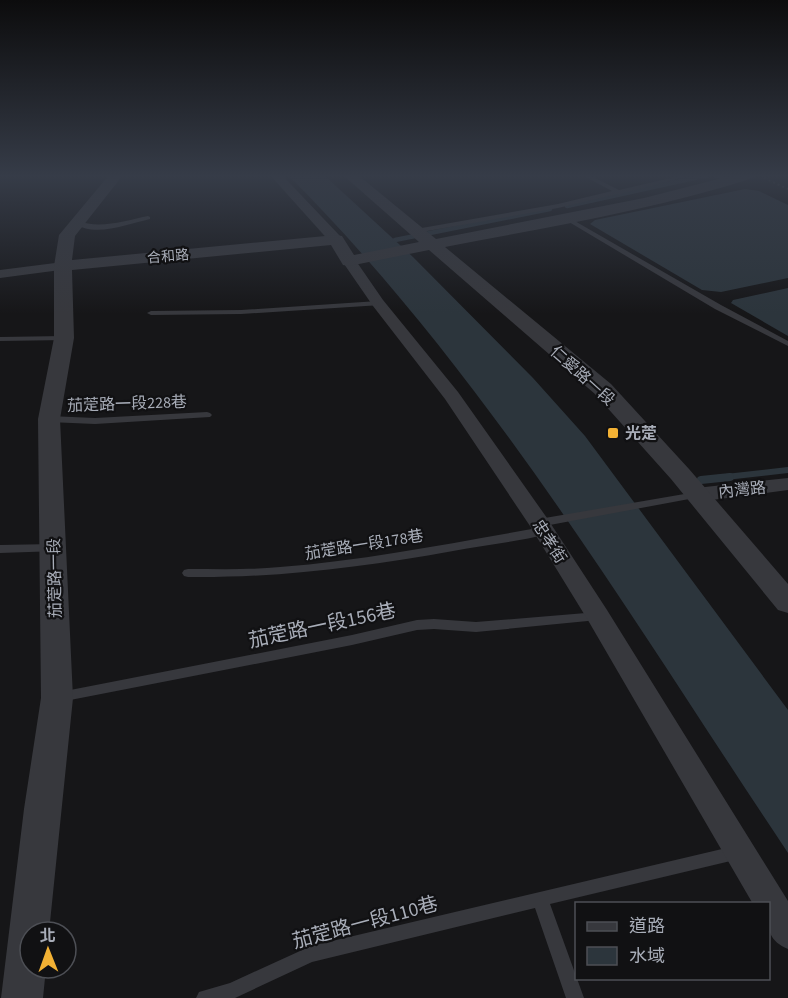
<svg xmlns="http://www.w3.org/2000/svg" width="788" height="998" font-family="'Source Sans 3','Noto Sans TC',sans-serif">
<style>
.water{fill:#2c353c}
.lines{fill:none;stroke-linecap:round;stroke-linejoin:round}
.stream-far2{stroke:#2c353c;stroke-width:4.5}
.stream-far1{stroke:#2c353c;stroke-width:6}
.stream{stroke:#2c353c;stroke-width:8}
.path{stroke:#3d3f44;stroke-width:2;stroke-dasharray:2 3;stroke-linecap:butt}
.service{fill:#37383d;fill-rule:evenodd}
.minor{fill:#37383d;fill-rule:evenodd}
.tertiary{fill:#37383d;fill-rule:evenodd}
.poi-dot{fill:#f2b134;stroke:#111113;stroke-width:2}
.labels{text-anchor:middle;stroke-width:4.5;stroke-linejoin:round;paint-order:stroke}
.far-street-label{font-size:14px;fill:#a8adb8;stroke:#111113}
.street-label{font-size:16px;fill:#a8adb8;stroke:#111113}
.poi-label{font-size:16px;font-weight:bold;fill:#a8adb8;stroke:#111113;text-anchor:start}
.near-street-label{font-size:20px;fill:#a8adb8;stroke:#111113}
</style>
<rect width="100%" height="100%" fill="#161618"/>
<g class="water">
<path d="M308,175H324L413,257L533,378L585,436L788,710V853C633,621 488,376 290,177Z"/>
<polygon points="745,189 759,191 788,205 788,278 721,292 702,290 590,224 595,220"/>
<polygon points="788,288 788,336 731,303 733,300"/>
</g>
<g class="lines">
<g class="stream-far2">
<polyline points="567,206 708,175"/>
<polyline points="395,240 550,209"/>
</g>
<polyline class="stream-far1" points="717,478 788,470"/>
<polyline class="stream" points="701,480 730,477"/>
<polyline class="path" points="764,178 788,189"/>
<g class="service">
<polygon points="582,175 589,175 619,190 684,175 693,175 623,193 620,195 617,194 558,208 416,233 413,231 416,229 558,204 612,191"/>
<polygon points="710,175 718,175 732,181 727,182"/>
<path d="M148,216L150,217V219C128,224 94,238 74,223L77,221C101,229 124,221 148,216Z"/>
<polygon points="566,216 721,305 788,341 788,346 715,309 564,219 564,217"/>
<polygon points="378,301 381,301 381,305 241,314 151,315 147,313 151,311 241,310"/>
<polygon points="64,336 68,338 67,340 0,341 0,337"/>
<polygon points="207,412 210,413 212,415 210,417 95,424 49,422 44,419 49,416 95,418"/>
<polygon points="696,492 700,493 701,495 700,497 539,527 534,523 539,519"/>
<path d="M544,527L548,528L549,531L548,534C517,542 484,545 453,551C364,567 279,578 188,577L184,576L182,573L184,570L188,569C219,569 249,570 280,567C369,560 456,542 544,527Z"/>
<polygon points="54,544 58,545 60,548 58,551 0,553 0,545"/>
<polygon points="598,612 602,613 604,616 602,619 598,620 476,632 434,629 417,630 352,645 60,702 55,701 53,697 55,693 60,692 352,635 417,620 434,619 476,622"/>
<polygon points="739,845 744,847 747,852 744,857 739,859 550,904 584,998 566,998 535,908 312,962 235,998 196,998 199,992 230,983 311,946"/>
</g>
<g class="minor">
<polygon points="270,175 282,175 341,237 343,240 341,243 331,243"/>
<path d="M349,257L354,258L383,300L458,392L547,518L607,610L788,901V949C765,939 768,925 768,904H753L589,622L530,526L445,399L373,306L342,261Z"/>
<polygon points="63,262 68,263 70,266 68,269 0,278 0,270"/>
<polygon points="788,478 788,490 696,502 689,500 686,495 689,490 696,488"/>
</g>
<path class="tertiary" d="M109,175H123L75,236L72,260L336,235L342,236L354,255L419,242L343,175H358L436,239L644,198L734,175H755L753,178C653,210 549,227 445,247L611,384L689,469L788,584V613L778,610L671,479L595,394L429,250L349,266L343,265L331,245L72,270L74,338L60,419L73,698L49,932H30V968H46L43,998H1L24,809L41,698L38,419L54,338V266L59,235Z"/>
</g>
<linearGradient id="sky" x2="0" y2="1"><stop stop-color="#0c0c0d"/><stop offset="0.56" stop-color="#363c48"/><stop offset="1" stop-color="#363c48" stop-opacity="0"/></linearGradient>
<rect width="788" height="314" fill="url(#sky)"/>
<rect class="poi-dot" x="607" y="427" width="12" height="12" rx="3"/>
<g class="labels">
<g class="far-street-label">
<text transform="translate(168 256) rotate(-5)" y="5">合和路</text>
</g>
<g class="street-label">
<text transform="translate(583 375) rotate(42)" y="6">仁愛路一段</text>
<text transform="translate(127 403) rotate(-2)" y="6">茄萣路一段228巷</text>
<text transform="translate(742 489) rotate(-6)" y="6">內灣路</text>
<text transform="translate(550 541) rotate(57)" y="6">忠孝街</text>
<text transform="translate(364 544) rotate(-9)" y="6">茄萣路一段178巷</text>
<text transform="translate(54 578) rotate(-91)" y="6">茄萣路一段</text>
</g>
<g class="poi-label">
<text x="625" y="439">光萣</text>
</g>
<g class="near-street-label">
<text transform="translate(322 625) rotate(-12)" y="7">茄萣路一段156巷</text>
<text transform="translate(365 922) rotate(-15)" y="7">茄萣路一段110巷</text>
</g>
</g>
<rect x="575" y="902" width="195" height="78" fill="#111113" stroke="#4d4f55" stroke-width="1.5"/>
<rect x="587" y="922" width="30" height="9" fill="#37383d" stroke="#4d4f55" stroke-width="1.5"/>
<text x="629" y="932" font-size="18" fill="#a8adb8">道路</text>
<rect x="587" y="947" width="30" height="18" fill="#2c353c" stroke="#4d4f55" stroke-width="1.5"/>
<text x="629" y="962" font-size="18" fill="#a8adb8">水域</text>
<g transform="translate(48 950) rotate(359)"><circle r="28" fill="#111113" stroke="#4d4f55" stroke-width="1.5"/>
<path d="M0-4.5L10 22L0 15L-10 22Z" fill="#f2b134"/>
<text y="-9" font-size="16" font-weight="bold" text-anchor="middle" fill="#a8adb8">北</text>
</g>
</svg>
